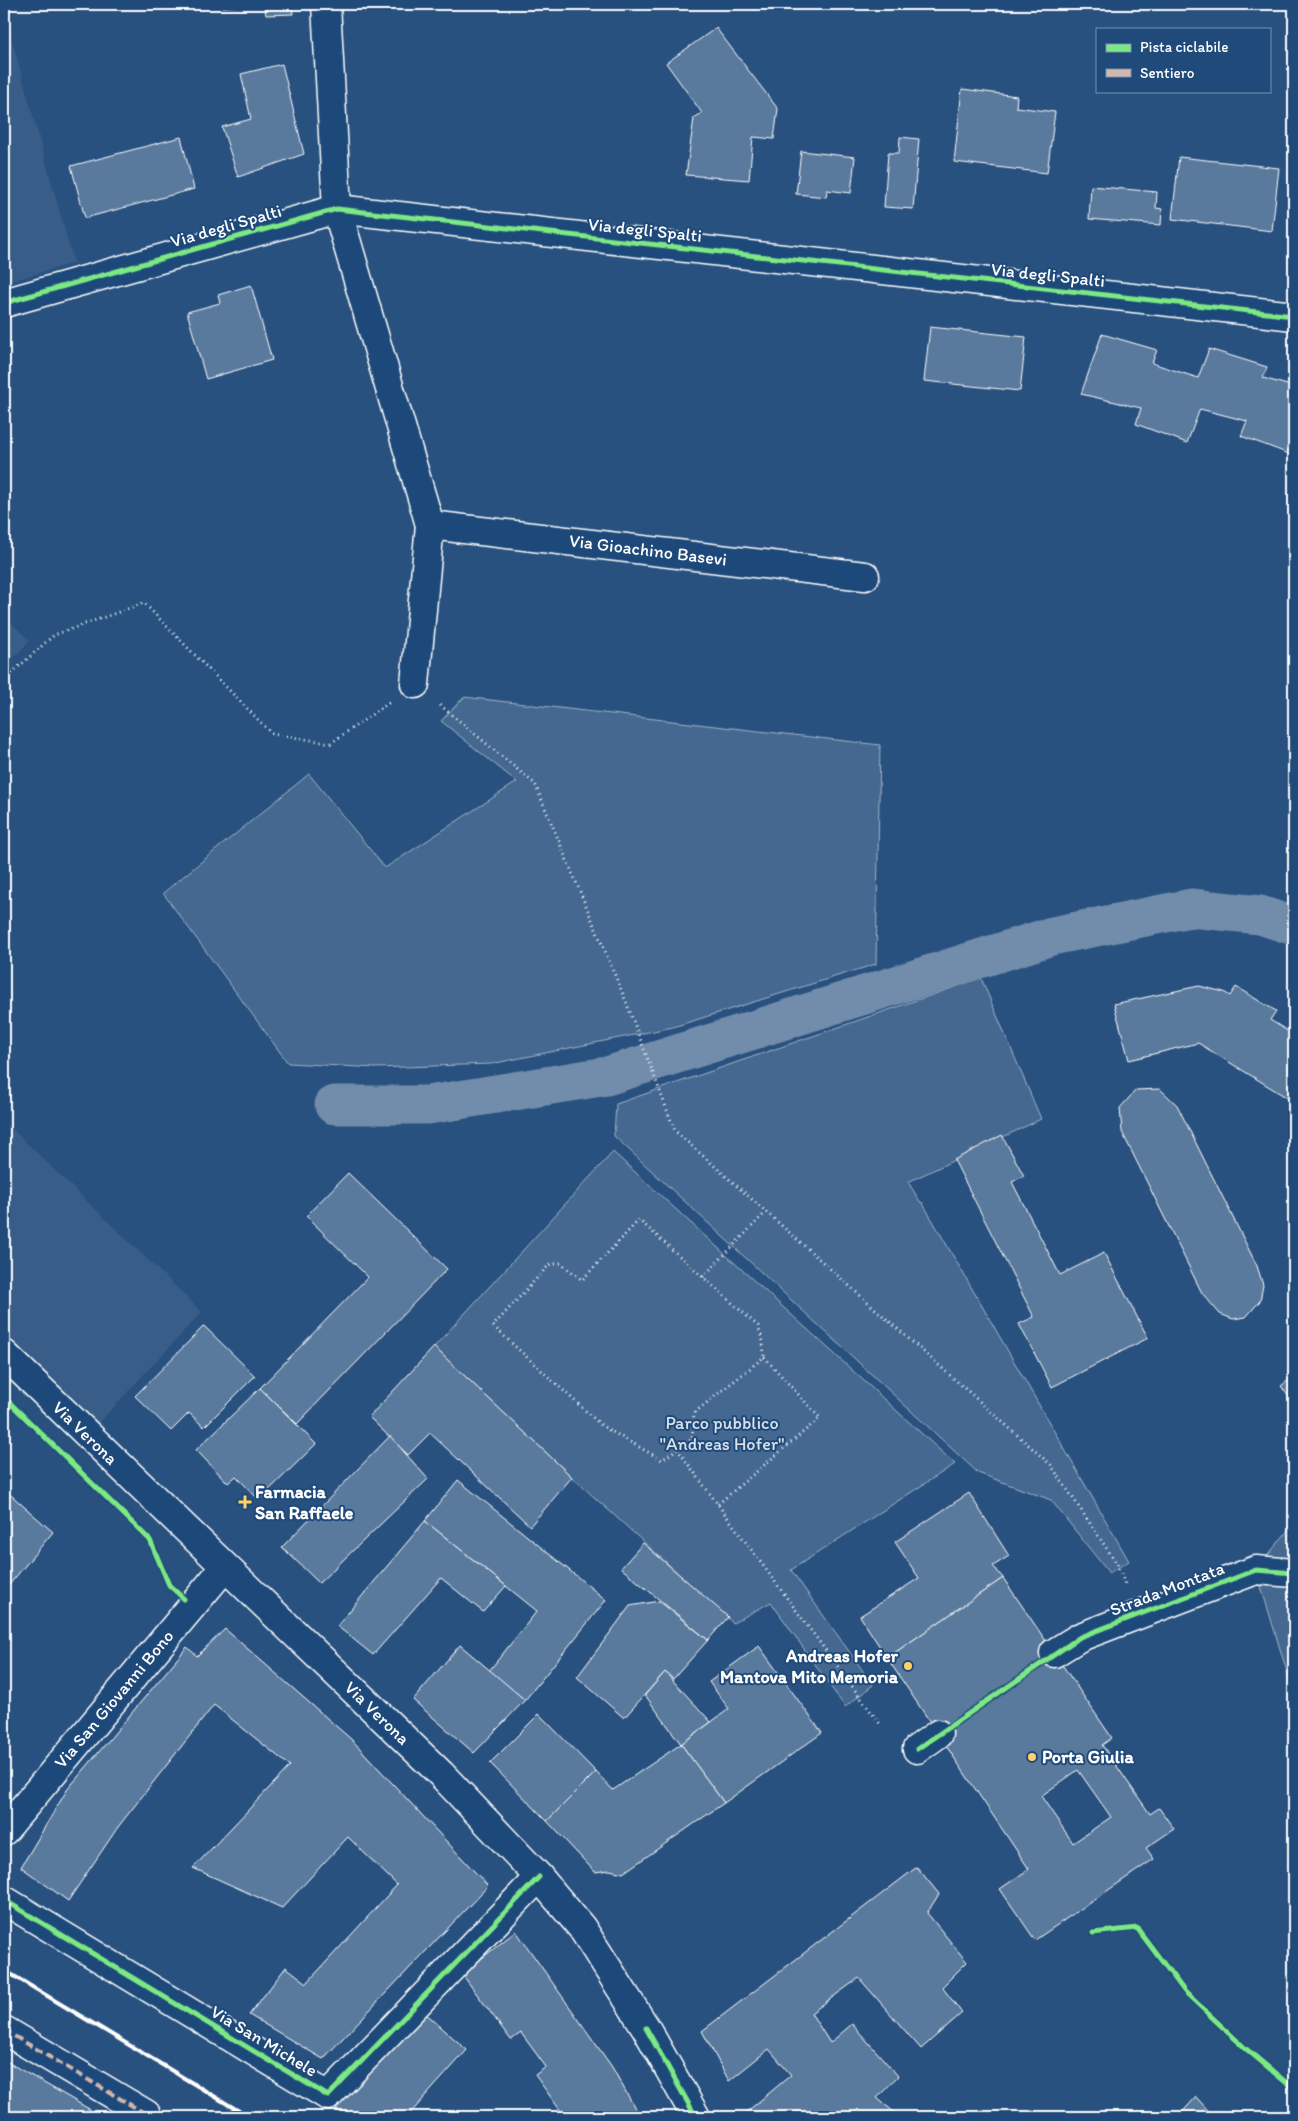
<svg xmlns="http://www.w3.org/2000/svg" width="1298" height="2121" font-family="Itim,sans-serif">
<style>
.built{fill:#375d88}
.green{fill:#446890;stroke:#a2b4c8}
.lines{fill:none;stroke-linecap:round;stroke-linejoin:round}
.canal{stroke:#718dab;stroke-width:39}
.building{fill:#5a7a9d;stroke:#fff;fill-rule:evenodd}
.street-casing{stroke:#fff;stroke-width:31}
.primary-casing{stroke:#fff;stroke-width:31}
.path{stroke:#fff;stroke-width:3;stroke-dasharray:1 4;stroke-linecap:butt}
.street{stroke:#1f4a7a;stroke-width:28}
.primary{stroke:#1f4a7a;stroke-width:28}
.rail{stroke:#fff;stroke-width:4}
.quiet{stroke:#d1b7ad;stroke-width:4;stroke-dasharray:8 4;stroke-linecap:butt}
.cycleway-casing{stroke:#1f4a7a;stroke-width:8}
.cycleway{stroke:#7ce984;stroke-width:5}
.poi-dot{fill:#ffd166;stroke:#1f4a7a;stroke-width:2}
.labels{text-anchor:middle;stroke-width:4;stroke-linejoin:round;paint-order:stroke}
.street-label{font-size:18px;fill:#fff;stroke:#1f4a7a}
.park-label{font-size:18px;fill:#dae1e9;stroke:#1f4a7a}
.poi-label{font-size:18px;font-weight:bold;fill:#fff;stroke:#1f4a7a;text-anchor:start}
</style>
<rect width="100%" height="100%" fill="#28517f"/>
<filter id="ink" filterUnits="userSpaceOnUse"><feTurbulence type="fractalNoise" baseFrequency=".02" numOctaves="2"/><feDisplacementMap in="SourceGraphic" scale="10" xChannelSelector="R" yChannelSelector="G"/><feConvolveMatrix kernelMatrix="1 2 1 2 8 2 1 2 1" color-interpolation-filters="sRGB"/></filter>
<g filter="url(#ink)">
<g class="built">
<polygon points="4,11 74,263 4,283"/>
<polygon points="4,616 30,641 4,668"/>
<polygon points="4,1121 202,1312 95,1427 4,1334"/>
</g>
<g class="green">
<polygon points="464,697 880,745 876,964 673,1027 491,1064 376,1068 288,1063 163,893 309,774 385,868 517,782 441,721"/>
<polygon points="981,978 1041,1119 908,1182 921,1203 922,1202 1129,1561 1109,1573 1051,1500 978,1473 614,1136 616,1104"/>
<polygon points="613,1152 955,1464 791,1570 873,1685 845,1707 771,1602 733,1623 572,1477 434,1347"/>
<polygon points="1294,1523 1294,1695 1256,1570"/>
</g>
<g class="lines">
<polyline class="canal" points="334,1105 428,1105 607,1076 1052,936 1191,908 1260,915 1294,926"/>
</g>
<g class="building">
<polygon points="222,4 251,4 223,7"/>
<polygon points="264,4 292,4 293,14 266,15"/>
<polygon points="716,28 778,109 774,139 753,137 749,180 686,175 694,118 702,113 666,63"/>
<polygon points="282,64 304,154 238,177 222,127 251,119 241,74"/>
<polygon points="962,89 1017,96 1016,107 1055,112 1047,173 954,162"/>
<polygon points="181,137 194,189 85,218 71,166"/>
<polygon points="900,137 919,139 913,209 884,207 888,153 899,153"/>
<polygon points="801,151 855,157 851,193 827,190 826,197 796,194"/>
<polygon points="1179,157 1279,168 1272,231 1172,219"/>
<polygon points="1091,186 1157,192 1156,208 1162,209 1161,225 1089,219"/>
<polygon points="251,285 272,360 206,379 187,312 220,303 218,295"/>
<polygon points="930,327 1026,337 1020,391 924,381"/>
<polygon points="1102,334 1157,350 1152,363 1198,378 1209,349 1267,367 1263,378 1294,387 1294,450 1292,455 1241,436 1247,421 1200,409 1187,443 1136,424 1141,408 1081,394"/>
<polygon points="1199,986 1224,992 1230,996 1236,987 1276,1011 1270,1020 1294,1035 1294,1102 1198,1043 1129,1060 1114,1004"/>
<polygon points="1160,1089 1177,1105 1257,1266 1263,1285 1260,1301 1246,1317 1233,1319 1220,1314 1202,1293 1122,1132 1120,1108 1136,1090"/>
<polygon points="1002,1135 1024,1176 1012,1182 1060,1275 1104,1253 1148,1338 1052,1387 1019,1324 1034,1317 954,1160"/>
<polygon points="348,1173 447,1269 297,1424 260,1388 368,1277 306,1216"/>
<polygon points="204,1326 255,1376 204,1427 189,1413 171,1431 135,1396"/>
<polygon points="434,1347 572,1477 530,1526 430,1433 408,1455 369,1417"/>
<polygon points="1294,1376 1294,1404 1281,1386"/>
<polygon points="260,1388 316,1444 259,1500 236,1476 228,1483 196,1450"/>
<polygon points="390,1436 428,1479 319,1583 282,1547"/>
<polygon points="458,1480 606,1600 525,1700 489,1671 537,1611 425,1521"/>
<polygon points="4,1489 53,1532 4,1591"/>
<polygon points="969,1493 1009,1556 993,1566 1003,1578 887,1658 860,1616 919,1578 895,1542"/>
<polygon points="425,1521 506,1586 483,1612 441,1578 373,1655 337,1626"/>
<polygon points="643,1543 728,1617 708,1640 621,1568"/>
<path d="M1003,1578L1112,1738L1102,1745L1150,1814L1159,1808L1174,1829L1146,1848L1154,1859L1035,1940L1000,1889L1029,1869L887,1658ZM1078,1770L1111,1817L1073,1843L1041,1796Z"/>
<polygon points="659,1601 708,1640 673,1679 665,1672 624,1718 577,1677 630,1606"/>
<polygon points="225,1629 352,1740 488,1886 323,2059 249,2015 286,1967 307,1983 397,1885 348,1837 282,1908 193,1868 290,1766 214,1705 118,1827 68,1901 21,1867 67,1790 187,1647 197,1656"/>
<polygon points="460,1645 525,1700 474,1753 413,1700"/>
<polygon points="759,1646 822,1733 724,1803 681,1744 729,1709 709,1682"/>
<polygon points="665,1672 711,1722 681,1744 645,1695"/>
<polygon points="539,1714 596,1772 547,1821 490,1763"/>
<polygon points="681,1744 724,1803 623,1873 610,1870 595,1872 547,1821 596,1772 613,1790"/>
<polygon points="917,1867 939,1894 927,1913 967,1962 942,1987 962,2013 921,2049 859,1978 811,2013 830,2043 852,2024 898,2076 877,2098 900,2117 866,2117 858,2109 851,2117 746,2117 744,2114 791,2075 769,2049 729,2081 702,2031"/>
<polygon points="516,1931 612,2067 640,2117 565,2117 535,2075 546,2067 521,2033 511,2040 462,1974"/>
<polygon points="423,2011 467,2050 407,2117 346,2117 336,2109"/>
<polygon points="4,2060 103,2117 4,2117"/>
<polygon points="1196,2097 1214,2117 1178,2117"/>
</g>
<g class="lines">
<defs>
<g id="street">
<polyline points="326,4 337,209 430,525 415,684"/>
<polyline points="4,303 337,209 1294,316"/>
<polyline points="430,525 865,576"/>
<polyline points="1054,1653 1080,1637 1256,1570 1294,1573"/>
<polyline points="917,1749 938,1734"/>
<polyline points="4,1831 224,1568"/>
<polyline points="4,1900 328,2096 539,1877"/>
<polyline points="4,2030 146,2114 144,2117"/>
</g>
<polyline id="primary" points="4,1354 441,1774 539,1877 582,1928 646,2028 696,2117"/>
</defs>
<use href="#street" class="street-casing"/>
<use href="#primary" class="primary-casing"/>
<g class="path">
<polyline points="4,680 54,635 144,603 272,734 331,743 390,702"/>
<polyline points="440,705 535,784 625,999 675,1131 1051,1465 1117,1564 1125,1584"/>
<polyline points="703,1277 766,1212"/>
<polyline points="677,1449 692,1439 694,1413 764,1357 763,1341 758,1326 639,1220 582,1280 561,1263 549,1265 493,1326 602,1426 662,1460 677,1449 880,1724"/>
<polyline points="718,1504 820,1418 764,1357"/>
</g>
<use href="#street" class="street"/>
<use href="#primary" class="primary"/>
<polyline class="rail" points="4,1970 249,2117"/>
<polyline class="quiet" points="4,2030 146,2114 144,2117"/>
<defs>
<g id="cycleway">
<polyline points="4,303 337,209 1294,316"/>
<polyline points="4,1397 150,1540 169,1585 184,1599"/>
<polyline points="917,1749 1080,1637 1256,1570 1294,1573"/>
<polyline points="4,1900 328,2096 539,1877"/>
<polyline points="1093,1933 1137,1928 1185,1992 1245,2048 1294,2089"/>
<polyline points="646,2028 696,2117"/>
</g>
</defs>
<use href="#cycleway" class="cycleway-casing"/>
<use href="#cycleway" class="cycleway"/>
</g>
</g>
<g class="poi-dot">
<path d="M242.5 1494.5h5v5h5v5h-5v5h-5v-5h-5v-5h5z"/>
<circle cx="908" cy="1666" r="5"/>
<circle cx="1032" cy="1757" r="5"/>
</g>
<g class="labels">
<g class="street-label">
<text transform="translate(226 226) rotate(-16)" y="6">Via degli Spalti</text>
<text transform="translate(645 230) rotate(6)" y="6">Via degli Spalti</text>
<text transform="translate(1048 275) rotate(6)" y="6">Via degli Spalti</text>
<text transform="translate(648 550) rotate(7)" y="6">Via Gioachino Basevi</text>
<text transform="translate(85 1433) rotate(44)" y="6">Via Verona</text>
<text transform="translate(1167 1589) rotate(-21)" y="6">Strada Montata</text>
<text transform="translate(114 1699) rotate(-50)" y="6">Via San Giovanni Bono</text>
<text transform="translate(377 1713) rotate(44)" y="6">Via Verona</text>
<text transform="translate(264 2041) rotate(31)" y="6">Via San Michele</text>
</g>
<g class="park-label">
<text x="722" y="1429">Parco pubblico<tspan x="722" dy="21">"Andreas Hofer"</tspan></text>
</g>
<g class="poi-label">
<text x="255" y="1498">Farmacia<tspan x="255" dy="21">San Raffaele</tspan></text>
<text x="898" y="1662" text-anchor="end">Andreas Hofer<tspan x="898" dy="21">Mantova Mito Memoria</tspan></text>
<text x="1042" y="1763">Porta Giulia</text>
</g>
</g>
<rect width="1298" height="2121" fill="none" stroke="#1f4a7a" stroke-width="20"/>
<rect x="10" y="10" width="1278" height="2101" fill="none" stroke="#fff" stroke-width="2" filter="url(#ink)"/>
<rect x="1096" y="28" width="175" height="65" fill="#1f4a7a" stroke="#7992af"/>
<rect x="1106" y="44" width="25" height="8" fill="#7ce984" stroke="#7992af"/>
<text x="1140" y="52" font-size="15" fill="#ffffff">Pista ciclabile</text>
<rect x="1106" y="69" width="25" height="8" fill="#d1b7ad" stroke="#7992af"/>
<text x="1140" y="78" font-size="15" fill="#ffffff">Sentiero</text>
</svg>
